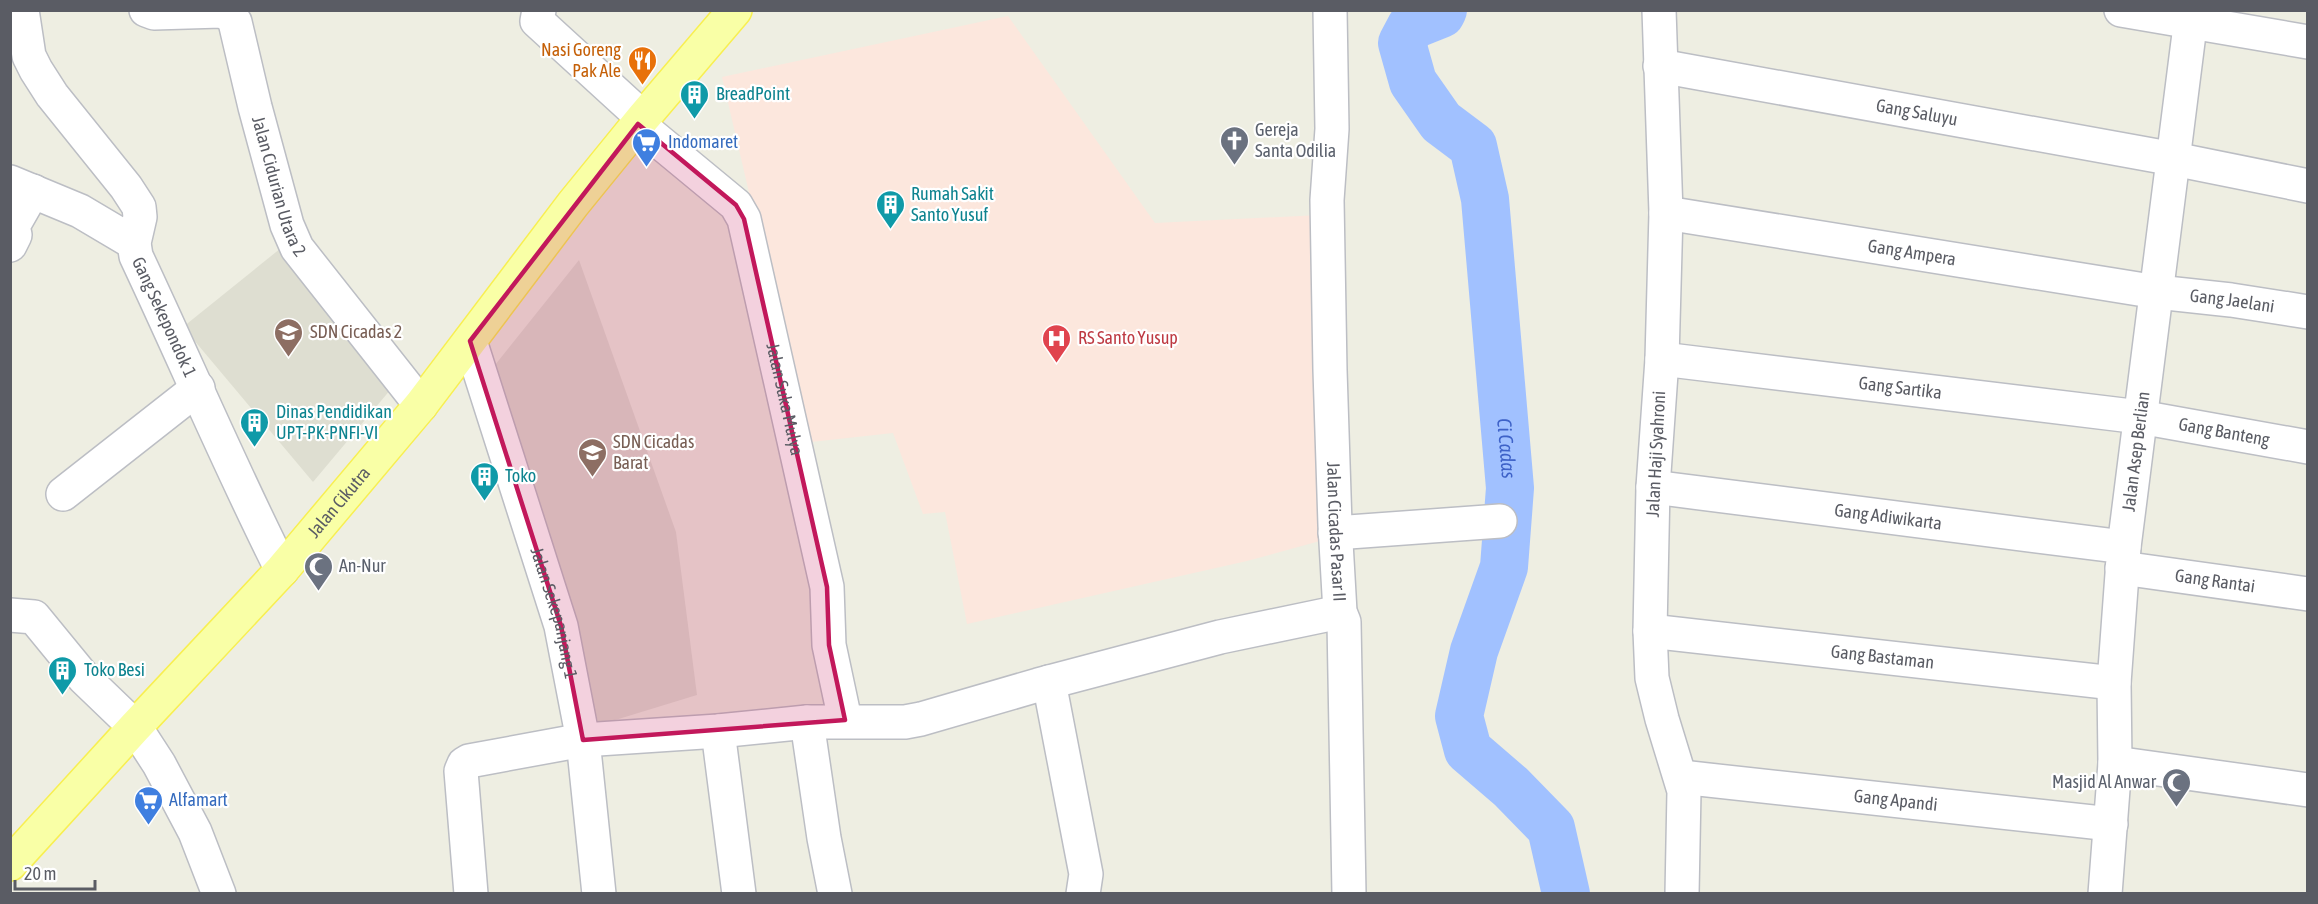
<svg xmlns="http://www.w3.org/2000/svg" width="2318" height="904" font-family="'Asap Condensed',sans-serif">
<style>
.education{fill:#deded1}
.medical{fill:#fce7dd}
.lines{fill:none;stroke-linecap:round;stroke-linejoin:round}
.river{stroke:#a1c1ff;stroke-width:48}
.minor-casing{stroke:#bcbec4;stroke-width:36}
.major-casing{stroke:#f8ef51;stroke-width:36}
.minor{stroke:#fff;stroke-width:33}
.major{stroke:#f9ffa6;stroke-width:33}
.marked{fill:#c2185b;fill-opacity:0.2;stroke:#c2185b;stroke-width:4.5;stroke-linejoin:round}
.labels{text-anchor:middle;stroke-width:4.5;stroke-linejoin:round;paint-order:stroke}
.food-label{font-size:18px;fill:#c56008;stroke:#fff;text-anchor:end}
.culture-label{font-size:18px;fill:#0d838f;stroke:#fff;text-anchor:start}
.street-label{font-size:18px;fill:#5a5c64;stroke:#fff}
.worship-label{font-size:18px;fill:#5b616d;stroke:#fff;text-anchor:start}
.shop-label{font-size:18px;fill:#366cbe;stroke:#fff;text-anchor:start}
.education-label{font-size:18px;fill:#785e54;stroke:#fff;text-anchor:start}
.health-label{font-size:18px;fill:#be3a42;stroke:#fff;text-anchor:start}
.water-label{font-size:20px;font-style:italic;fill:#3e62c8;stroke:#fff}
</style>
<rect width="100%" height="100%" fill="#eeeee2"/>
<g class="education">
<polygon points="286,244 391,389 313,482 183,327"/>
<polygon points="579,260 676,532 697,695 599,725 495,365"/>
</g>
<polygon class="medical" points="1008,16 1155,223 1320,215 1327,539 1247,561 967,624 945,512 923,514 893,433 811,442 769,278 722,77"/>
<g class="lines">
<path class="river" id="s1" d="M1443,10L1441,14L1411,26L1402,43L1413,82L1441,122L1473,146L1485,199L1510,488L1504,567L1474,651L1459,716L1468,750L1511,787L1551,828L1566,894"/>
<defs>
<g id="minor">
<path id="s2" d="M22,10L29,56L36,70L52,95L126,187L139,207L140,217L134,243L136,256C185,360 230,467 282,570"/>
<path id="s3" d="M146,10L154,13L221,11L230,15L235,22L255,107L287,225L297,248L421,405"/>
<polyline points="539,10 537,21 643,118"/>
<path id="s4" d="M1330,10L1332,129L1327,200L1330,370L1335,525L1340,612L1344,622L1349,894"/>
<polyline points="1659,10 1666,213 1662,359 1653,487 1650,631 1652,678 1662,719 1684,791 1682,894"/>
<polyline points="2121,10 2308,42"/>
<path id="s5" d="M1660,66L2174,159L2308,186"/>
<path id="s6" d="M638,124L736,205L744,219L827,587L829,645L845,720"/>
<polyline points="10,182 80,211 134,243"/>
<path id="s7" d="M1666,213L2157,292L2231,300L2308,312"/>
<polyline points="10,245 15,235 13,226 33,191"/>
<path id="s8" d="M470,341L561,626L583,740L599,894"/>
<path id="s9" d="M1662,359L2140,417L2308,447"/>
<path id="s10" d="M1653,487L2124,547"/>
<polyline points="63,494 198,388"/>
<polyline points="1335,533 1500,521"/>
<path id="s11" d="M2122,568L2308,594"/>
<polyline points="10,615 34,617 84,678 135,727 159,764 195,832 219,894"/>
<path id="s12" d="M1650,631L2114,683"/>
<polyline points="1049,682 1086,874 1083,894"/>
<polyline points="807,722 824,838 835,894"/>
<polyline points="718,731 739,894"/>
<polyline points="2115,763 2308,790"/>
<path id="s13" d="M1681,777L2111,824"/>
<polyline points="471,894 461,771 464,764 469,761 583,740 718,731 807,722 905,722 921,719 1038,685 1220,637 1340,612"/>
<path id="s14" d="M2105,894L2115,763L2114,683L2124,547L2192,10"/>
</g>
<g id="major">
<path id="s15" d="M10,864L135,727L282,570L421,405L573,204L643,118L735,10"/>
</g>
</defs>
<use href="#minor" class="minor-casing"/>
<use href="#major" class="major-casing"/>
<use href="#minor" class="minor"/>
<use href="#major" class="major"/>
</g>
<path class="marked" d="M638,124L736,205L744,219L827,587L829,645L845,720L583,740L561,626L470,341Z"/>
<defs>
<symbol id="restaurant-pin" viewBox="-11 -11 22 30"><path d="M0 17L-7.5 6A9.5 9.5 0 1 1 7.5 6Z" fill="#e8710a" stroke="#fff"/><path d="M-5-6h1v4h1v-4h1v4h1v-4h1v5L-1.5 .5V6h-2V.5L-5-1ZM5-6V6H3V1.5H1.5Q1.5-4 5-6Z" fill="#fff"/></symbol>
<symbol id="building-pin" viewBox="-11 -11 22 30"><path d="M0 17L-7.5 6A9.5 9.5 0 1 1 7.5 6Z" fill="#0f9aa8" stroke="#fff"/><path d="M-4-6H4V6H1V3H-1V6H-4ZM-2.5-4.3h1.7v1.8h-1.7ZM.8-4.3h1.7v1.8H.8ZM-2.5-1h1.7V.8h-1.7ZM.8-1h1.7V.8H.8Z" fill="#fff"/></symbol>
<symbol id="church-pin" viewBox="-11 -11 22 30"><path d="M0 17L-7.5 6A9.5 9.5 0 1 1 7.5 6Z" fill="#6b7280" stroke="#fff"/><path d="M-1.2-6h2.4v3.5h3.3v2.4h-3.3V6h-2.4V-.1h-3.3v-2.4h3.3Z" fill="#fff"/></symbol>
<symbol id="supermarket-pin" viewBox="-11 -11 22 30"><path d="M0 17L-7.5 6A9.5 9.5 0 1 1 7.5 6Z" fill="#3f7fe0" stroke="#fff"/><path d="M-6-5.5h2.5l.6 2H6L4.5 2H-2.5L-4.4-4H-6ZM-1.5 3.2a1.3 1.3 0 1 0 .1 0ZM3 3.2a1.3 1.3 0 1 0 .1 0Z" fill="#fff"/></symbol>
<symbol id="school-pin" viewBox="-11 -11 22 30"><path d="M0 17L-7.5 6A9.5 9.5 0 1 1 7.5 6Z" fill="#8d6e63" stroke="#fff"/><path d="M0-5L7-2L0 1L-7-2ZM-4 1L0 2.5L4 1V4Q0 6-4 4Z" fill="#fff"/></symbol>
<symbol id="hospital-pin" viewBox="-11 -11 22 30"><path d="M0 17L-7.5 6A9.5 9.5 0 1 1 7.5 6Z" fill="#e0444e" stroke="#fff"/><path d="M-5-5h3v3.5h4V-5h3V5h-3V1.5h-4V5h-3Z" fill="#fff"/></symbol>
<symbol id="mosque-pin" viewBox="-11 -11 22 30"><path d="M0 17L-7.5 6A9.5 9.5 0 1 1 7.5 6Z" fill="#6b7280" stroke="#fff"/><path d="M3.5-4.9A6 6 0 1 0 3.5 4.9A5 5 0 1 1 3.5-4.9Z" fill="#fff"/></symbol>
</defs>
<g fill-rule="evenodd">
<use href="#restaurant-pin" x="626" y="44" width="33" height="45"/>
<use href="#building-pin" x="678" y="78" width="33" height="45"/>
<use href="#church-pin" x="1218" y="124" width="33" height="45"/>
<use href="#supermarket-pin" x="630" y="126" width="33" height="45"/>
<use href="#building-pin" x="874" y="188" width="33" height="45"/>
<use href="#school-pin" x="272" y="316" width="33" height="45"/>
<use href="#hospital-pin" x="1040" y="322" width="33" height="45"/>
<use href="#building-pin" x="238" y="406" width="33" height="45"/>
<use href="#school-pin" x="576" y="436" width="33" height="45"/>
<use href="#building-pin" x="468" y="460" width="33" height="45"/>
<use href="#mosque-pin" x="302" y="550" width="33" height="45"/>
<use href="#building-pin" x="46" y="654" width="33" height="45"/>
<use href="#mosque-pin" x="2160" y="766" width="33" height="45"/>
<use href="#supermarket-pin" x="132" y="784" width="33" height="45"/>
</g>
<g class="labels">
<g class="food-label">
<text x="621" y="56">Nasi Goreng<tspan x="621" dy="21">Pak Ale</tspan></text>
</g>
<g class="culture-label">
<text x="716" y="100">BreadPoint</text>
<text x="911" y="200">Rumah Sakit<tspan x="911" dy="21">Santo Yusuf</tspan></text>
<text x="276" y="418">Dinas Pendidikan<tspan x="276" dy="21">UPT-PK-PNFI-VI</tspan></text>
<text x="505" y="482">Toko</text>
<text x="84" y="676">Toko Besi</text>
</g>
<g class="street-label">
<text dy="6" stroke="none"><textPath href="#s5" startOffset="261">Gang Saluyu</textPath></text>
<text dy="6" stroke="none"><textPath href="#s3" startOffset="264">Jalan Cidurian Utara 2</textPath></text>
<text dy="6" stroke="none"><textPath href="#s7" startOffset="249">Gang Ampera</textPath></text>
<text dy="6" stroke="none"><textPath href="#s7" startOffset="573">Gang Jaelani</textPath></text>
<text dy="6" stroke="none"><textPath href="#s2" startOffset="351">Gang Sekepondok 1</textPath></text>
<text dy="6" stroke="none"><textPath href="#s9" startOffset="240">Gang Sartika</textPath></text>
<text dy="6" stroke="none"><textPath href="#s6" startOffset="328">Jalan Suka Mulya</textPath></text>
<text dy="6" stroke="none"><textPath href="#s9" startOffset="567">Gang Banteng</textPath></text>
<text dy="6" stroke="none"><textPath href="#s14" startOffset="444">Jalan Asep Berlian</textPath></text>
<text transform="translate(1656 454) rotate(-87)" y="6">Jalan Haji Syahroni</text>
<text dy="6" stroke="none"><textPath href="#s15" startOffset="489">Jalan Cikutra</textPath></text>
<text dy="6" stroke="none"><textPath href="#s10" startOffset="237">Gang Adiwikarta</textPath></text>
<text dy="6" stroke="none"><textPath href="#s4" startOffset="522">Jalan Cicadas Pasar II</textPath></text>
<text dy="6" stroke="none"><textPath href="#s11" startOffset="94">Gang Rantai</textPath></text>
<text dy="6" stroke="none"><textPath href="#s8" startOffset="285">Jalan Sekepanjang 1</textPath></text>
<text dy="6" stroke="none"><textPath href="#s12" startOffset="234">Gang Bastaman</textPath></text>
<text dy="6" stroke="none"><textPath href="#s13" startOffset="216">Gang Apandi</textPath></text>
</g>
<g class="worship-label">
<text x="1255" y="136">Gereja<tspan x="1255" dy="21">Santa Odilia</tspan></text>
<text x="339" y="572">An-Nur</text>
<text x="2156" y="788" text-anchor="end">Masjid Al Anwar</text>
</g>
<g class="shop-label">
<text x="668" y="148">Indomaret</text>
<text x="169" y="806">Alfamart</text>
</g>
<g class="education-label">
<text x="310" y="338">SDN Cicadas 2</text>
<text x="613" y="448">SDN Cicadas<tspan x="613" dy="21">Barat</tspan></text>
</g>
<g class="health-label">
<text x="1078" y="344">RS Santo Yusup</text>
</g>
<g class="water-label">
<text dy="7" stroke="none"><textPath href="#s1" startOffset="490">Ci Cadas</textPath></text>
</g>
</g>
<rect width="2318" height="904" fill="none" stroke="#5a5c64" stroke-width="24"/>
<path d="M15 880v9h80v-9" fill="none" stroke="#5a5c64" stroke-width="3"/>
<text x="24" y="880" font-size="18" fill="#5a5c64" stroke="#ffffff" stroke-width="4.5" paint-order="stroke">20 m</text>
</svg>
